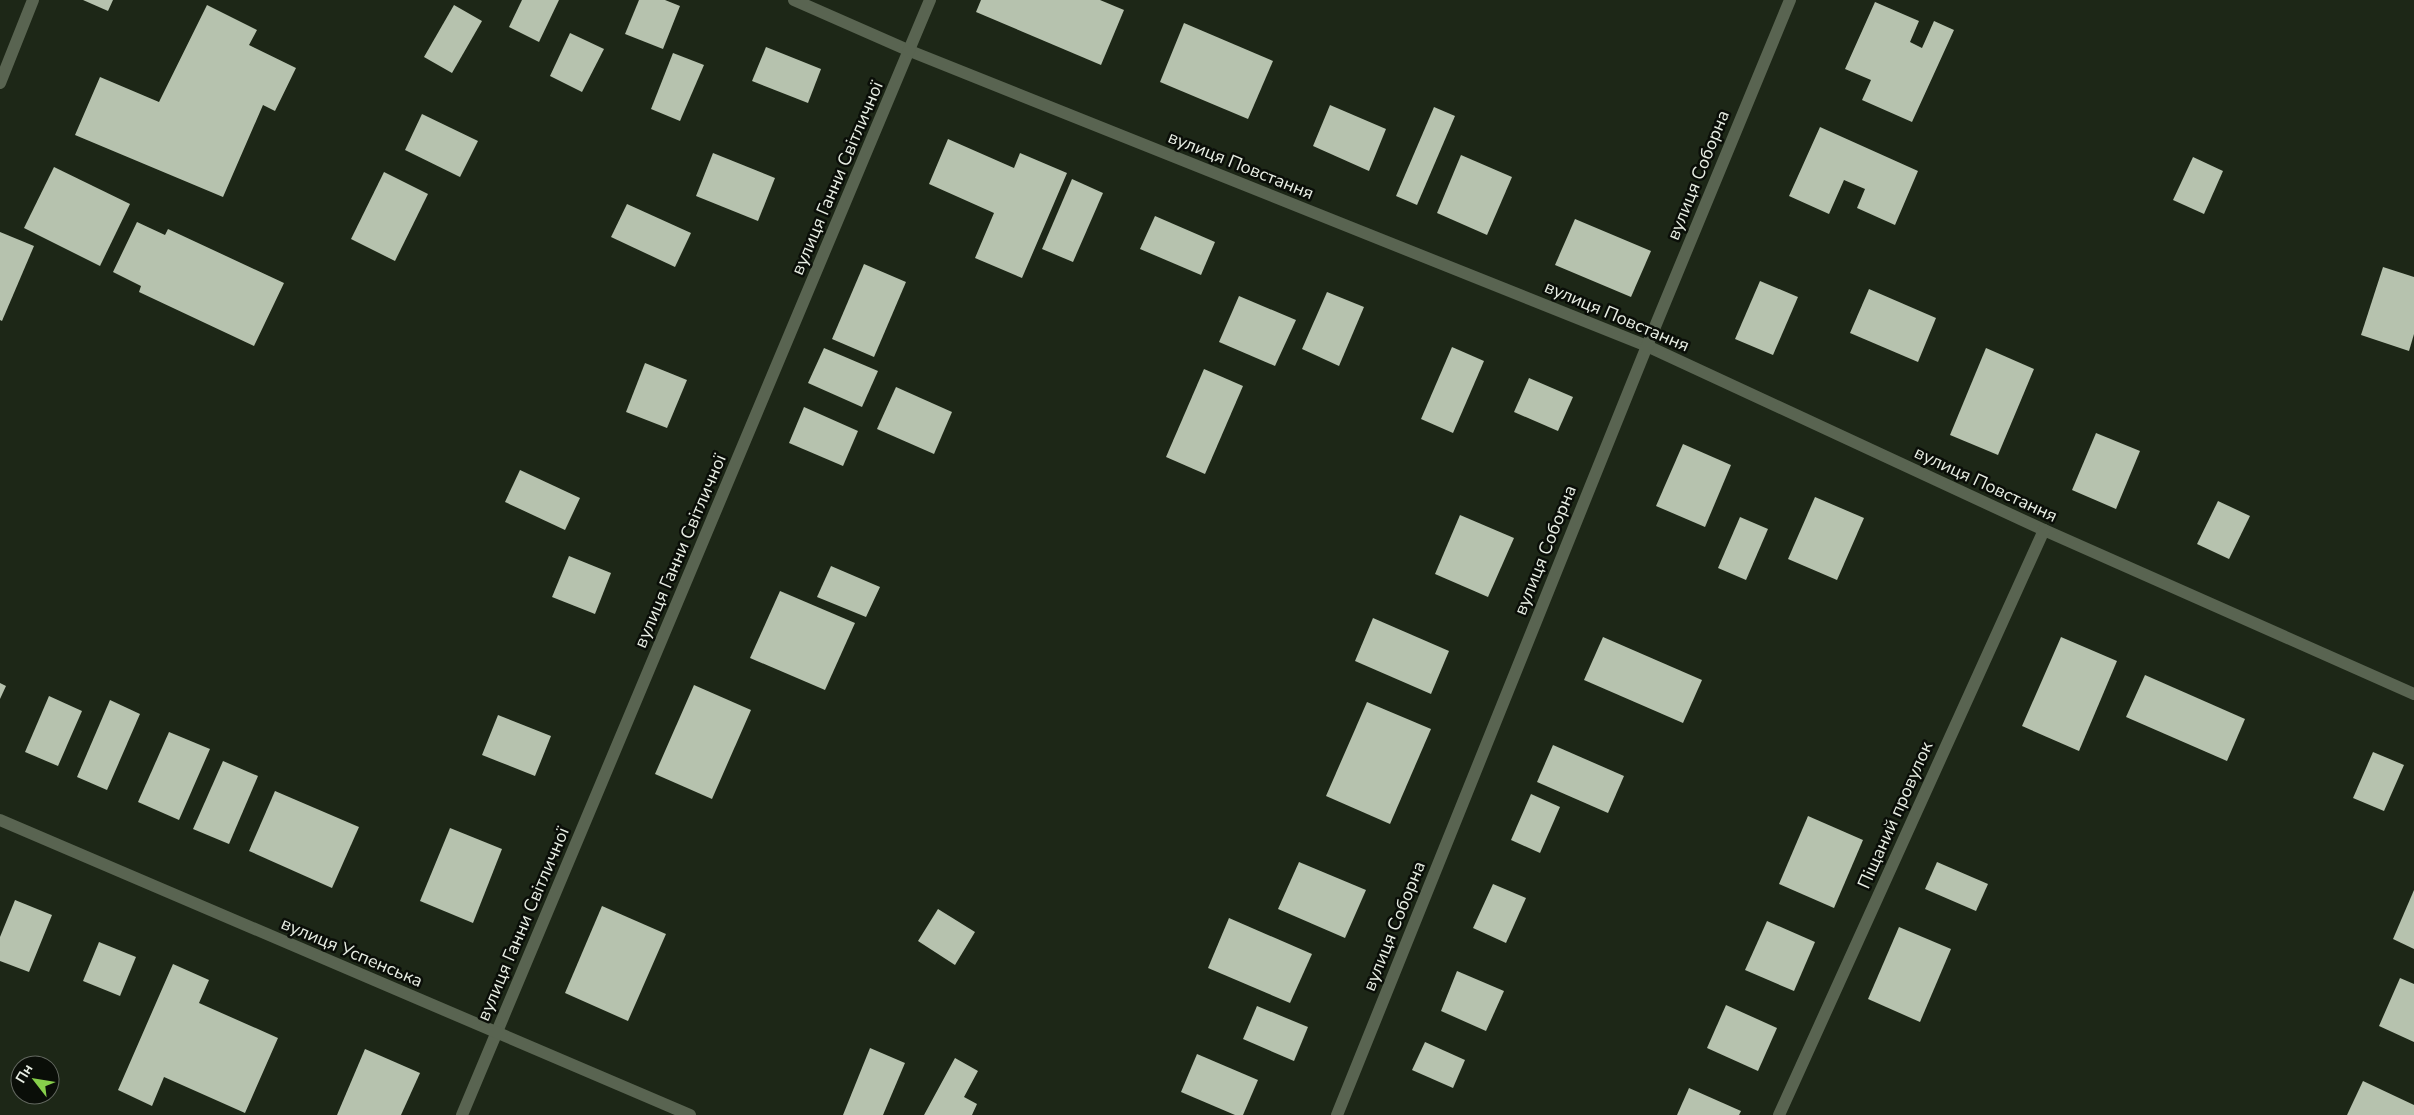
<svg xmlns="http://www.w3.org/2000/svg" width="2414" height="1115" font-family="'Nunito Sans',sans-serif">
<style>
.building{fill:#b6c2ae}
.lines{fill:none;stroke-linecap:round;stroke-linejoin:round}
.minor{stroke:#596451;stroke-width:12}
.tertiary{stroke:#596451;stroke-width:12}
.labels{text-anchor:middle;stroke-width:5;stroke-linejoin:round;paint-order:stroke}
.street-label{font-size:18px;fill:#e8eee4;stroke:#0a0e08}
</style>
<rect width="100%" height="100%" fill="#1d2717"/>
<g class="building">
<polygon points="83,0 113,0 108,11"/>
<polygon points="522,0 559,0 539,42 509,27"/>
<polygon points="639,0 665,0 680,6 663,49 625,34"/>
<polygon points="981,0 1100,0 1124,10 1101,65 976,12"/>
<polygon points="1875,2 1919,21 1910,42 1922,48 1934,21 1954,30 1912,122 1862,100 1871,80 1845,69"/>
<polygon points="207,5 257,30 249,45 296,68 275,111 263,105 223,197 75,135 100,77 159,102"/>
<polygon points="454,5 482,21 452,73 424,57"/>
<polygon points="1184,23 1273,61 1248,119 1160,82"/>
<polygon points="570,33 604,49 582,92 550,76"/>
<polygon points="766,47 821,69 808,103 752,81"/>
<polygon points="673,53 704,65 680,121 651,109"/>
<polygon points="1330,105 1386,129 1369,171 1313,146"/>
<polygon points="1434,107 1455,116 1417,205 1396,196"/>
<polygon points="422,114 478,141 460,177 405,150"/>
<polygon points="1820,127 1918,171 1895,225 1857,208 1865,189 1844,180 1829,214 1789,196"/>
<polygon points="948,139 1014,168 1020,153 1067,173 1022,278 975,258 994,213 929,184"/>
<polygon points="713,153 775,178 758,221 696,196"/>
<polygon points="1461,155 1512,177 1487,235 1437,213"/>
<polygon points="2193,157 2223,171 2204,214 2173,200"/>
<polygon points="54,167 130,204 100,266 24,228"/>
<polygon points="384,172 428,194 395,261 351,239"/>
<polygon points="1072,179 1103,193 1073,262 1042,249"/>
<polygon points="627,204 691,233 675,267 611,237"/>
<polygon points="1155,216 1215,242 1201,275 1140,249"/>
<polygon points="1575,219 1651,251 1631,297 1555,265"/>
<polygon points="137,222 165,235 168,229 284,283 254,346 139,292 141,286 113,272"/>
<polygon points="0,232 34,246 2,321 0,320"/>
<polygon points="864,264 906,282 874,357 832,339"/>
<polygon points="2383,267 2414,277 2414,334 2409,351 2361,335"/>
<polygon points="1760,281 1798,297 1773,355 1735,339"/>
<polygon points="1869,289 1936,318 1918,362 1850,333"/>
<polygon points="1327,292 1364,307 1339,366 1302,349"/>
<polygon points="1239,296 1296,320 1275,366 1219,342"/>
<polygon points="1452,347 1484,361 1453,433 1421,419"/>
<polygon points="824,348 878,371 862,407 808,383"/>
<polygon points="1986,348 2034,369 1998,455 1950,435"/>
<polygon points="645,363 687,380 667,428 626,412"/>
<polygon points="1204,369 1243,386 1205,474 1166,457"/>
<polygon points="1529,378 1573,397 1558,431 1514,412"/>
<polygon points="896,387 952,412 934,454 877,429"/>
<polygon points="804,407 858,431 843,466 789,443"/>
<polygon points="2096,433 2140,451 2116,509 2072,490"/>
<polygon points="1683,444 1731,465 1705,527 1656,506"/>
<polygon points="520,470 580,498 565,530 505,502"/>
<polygon points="1815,497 1864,518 1837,580 1788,559"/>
<polygon points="2218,501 2250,516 2229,559 2197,544"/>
<polygon points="1460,515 1514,538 1488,597 1435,574"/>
<polygon points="1740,517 1768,529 1746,580 1718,568"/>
<polygon points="569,556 611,573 595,614 552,597"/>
<polygon points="831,566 880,587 866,617 817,597"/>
<polygon points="780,591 855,623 825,690 750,658"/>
<polygon points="1373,618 1449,651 1431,694 1355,661"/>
<polygon points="1603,637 1702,680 1683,723 1584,680"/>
<polygon points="2061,637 2117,661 2079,751 2022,726"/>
<polygon points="2145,675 2245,719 2227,761 2126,717"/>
<polygon points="0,683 6,686 0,699"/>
<polygon points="694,685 751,710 712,799 655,774"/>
<polygon points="49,696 82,711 58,766 25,752"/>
<polygon points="110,700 140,714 107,790 77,777"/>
<polygon points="1367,702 1431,729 1390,824 1326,796"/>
<polygon points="498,715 551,736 535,776 482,755"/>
<polygon points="169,732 210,749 179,820 138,802"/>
<polygon points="1553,745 1624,776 1608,813 1537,782"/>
<polygon points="2373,752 2404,765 2384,811 2353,798"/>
<polygon points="223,761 258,776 229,844 193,829"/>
<polygon points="275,791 359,827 332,888 249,851"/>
<polygon points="1531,794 1560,807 1540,853 1511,840"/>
<polygon points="1808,816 1863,840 1834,908 1779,884"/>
<polygon points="450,828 502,849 473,923 420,901"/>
<polygon points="1299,862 1366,890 1345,938 1278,909"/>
<polygon points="1937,862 1988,884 1976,911 1925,889"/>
<polygon points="1493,884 1526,898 1506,943 1473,928"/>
<polygon points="2414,890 2414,949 2393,939"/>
<polygon points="15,900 52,915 29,972 0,961 0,937"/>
<polygon points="602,906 666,934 628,1021 565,993"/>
<polygon points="938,909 975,932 955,965 918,941"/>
<polygon points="1229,918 1312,954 1290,1003 1208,968"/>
<polygon points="1767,921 1815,942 1794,991 1745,970"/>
<polygon points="1899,927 1951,949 1920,1022 1868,999"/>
<polygon points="99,942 136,957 120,996 83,981"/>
<polygon points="173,964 209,980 199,1003 278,1038 245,1113 164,1077 152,1106 118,1090"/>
<polygon points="1457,971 1504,991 1486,1031 1441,1011"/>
<polygon points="2400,978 2414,984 2414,1042 2379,1026"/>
<polygon points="1726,1005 1777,1028 1758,1071 1707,1048"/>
<polygon points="1257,1006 1308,1027 1294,1061 1243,1039"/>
<polygon points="1425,1042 1465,1060 1453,1088 1412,1070"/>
<polygon points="870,1048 905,1063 883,1115 843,1115"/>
<polygon points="365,1049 420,1073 401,1115 337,1115"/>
<polygon points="1197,1054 1258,1080 1243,1115 1235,1115 1181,1092"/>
<polygon points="955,1058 978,1071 964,1097 977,1104 972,1115 924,1115"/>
<polygon points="2363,1081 2414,1105 2414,1115 2347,1115"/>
<polygon points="1689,1088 1741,1111 1739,1115 1677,1115"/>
</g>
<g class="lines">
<g class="minor">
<polyline points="794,0 910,51 1647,346 2044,530 2414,694"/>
<polyline points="0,83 33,0"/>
<polyline points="462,1115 930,0"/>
<polyline points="1337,1115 1647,346 1790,0"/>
<polyline points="1779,1115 2044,530"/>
</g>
<polyline class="tertiary" points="0,820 690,1115"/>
</g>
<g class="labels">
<g class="street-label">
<text transform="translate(1241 165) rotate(22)" y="6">вулиця Повстання</text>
<text transform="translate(1698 175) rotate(-68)" y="6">вулиця Соборна</text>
<text transform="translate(837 178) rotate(-67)" y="6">вулиця Ганни Світличної</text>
<text transform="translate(1617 316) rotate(23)" y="6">вулиця Повстання</text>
<text transform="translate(1986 484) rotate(25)" y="6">вулиця Повстання</text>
<text transform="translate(1545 550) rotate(-68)" y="6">вулиця Соборна</text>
<text transform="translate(680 551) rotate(-67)" y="6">вулиця Ганни Світличної</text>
<text transform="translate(1895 815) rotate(-66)" y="6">Піщаний провулок</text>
<text transform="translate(523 924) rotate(-67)" y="6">вулиця Ганни Світличної</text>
<text transform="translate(1394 926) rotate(-68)" y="6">вулиця Соборна</text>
<text transform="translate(352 952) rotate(23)" y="6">вулиця Успенська</text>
</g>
</g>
<g transform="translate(35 1080) rotate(301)"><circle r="24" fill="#0a0e08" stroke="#636860"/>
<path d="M0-4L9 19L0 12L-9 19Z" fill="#87cf4b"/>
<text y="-8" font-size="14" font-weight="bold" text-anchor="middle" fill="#e8eee4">Пн</text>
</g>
</svg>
